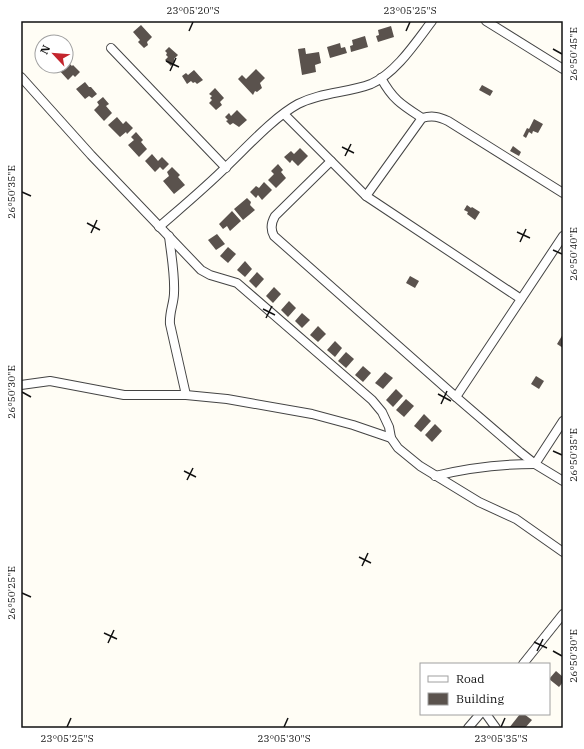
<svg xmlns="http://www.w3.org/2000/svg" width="584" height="749" font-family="'IBM Plex Serif',serif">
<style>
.building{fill:#5a524d}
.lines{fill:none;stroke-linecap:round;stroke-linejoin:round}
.street-casing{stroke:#444;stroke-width:10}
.street{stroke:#fff;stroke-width:8}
.ticks{fill:none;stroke:#111;stroke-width:1.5}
.neatline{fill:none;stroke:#111;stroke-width:1.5}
.ticks-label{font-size:10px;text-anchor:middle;fill:#111}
</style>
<rect width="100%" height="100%" fill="#fffdf5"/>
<g class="building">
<polygon points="141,25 152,37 147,42 148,45 144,48 138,42 140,40 133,32"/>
<polygon points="391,26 394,37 378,42 376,36 379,35 378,30"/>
<polygon points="365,36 368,47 351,52 350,46 353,45 352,40"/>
<polygon points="340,43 341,48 345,47 347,53 330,58 327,47"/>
<polygon points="169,47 178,55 174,59 175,61 171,66 165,60 168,57 166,55 167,53 165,51"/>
<polygon points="305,48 306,54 319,52 321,63 315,65 316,72 302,75 298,49"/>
<polygon points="66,60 72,66 73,65 80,72 75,77 73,75 68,80 58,69 61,66 66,66"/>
<polygon points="256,69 265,78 260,83 262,88 257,92 255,91 253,95 238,79 242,75 246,79"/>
<polygon points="194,70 203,80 197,84 195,82 193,83 191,81 187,84 182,76 186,73 188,75"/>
<polygon points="85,82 89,87 91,87 97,94 92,98 89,96 85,99 76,89"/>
<polygon points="482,85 493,91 490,96 479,90"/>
<polygon points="215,88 224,98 220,102 222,105 216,110 209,103 212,100 210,98 212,96 209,94"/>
<polygon points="103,97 109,104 106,106 112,113 104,121 94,110 99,105 97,102"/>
<polygon points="237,110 247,120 239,127 233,123 230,125 226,121 228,120 225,117 229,113 231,116"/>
<polygon points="117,117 123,124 126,121 133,128 127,134 126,132 120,137 108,125"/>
<polygon points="534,119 543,124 538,133 533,131 532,134 529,132 526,138 523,136 527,128 529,129"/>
<polygon points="136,132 143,140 141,142 147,149 139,157 128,145 134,140 131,137"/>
<polygon points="513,146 521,152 519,156 510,151"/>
<polygon points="300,148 308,156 298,166 292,160 290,163 284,157 291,151 294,154"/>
<polygon points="152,154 158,161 162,157 169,164 163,170 160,167 155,172 145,161"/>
<polygon points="278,164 283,170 281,172 286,178 276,188 268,180 274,174 271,171"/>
<polygon points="172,167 180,175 178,177 185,185 174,194 163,181 169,176 167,172"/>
<polygon points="264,182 272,190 262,200 258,195 256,198 250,192 256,186 259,188"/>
<polygon points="247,198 251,202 250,205 255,210 243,220 234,209"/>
<polygon points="467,205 471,208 472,207 480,212 475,220 467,214 468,212 464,210"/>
<polygon points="232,211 241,221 230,231 227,226 223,229 219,224"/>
<polygon points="217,234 225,244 216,250 208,240"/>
<polygon points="228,247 236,254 228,263 220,256"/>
<polygon points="245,261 252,269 245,277 237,270"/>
<polygon points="257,272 264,279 256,288 249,281"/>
<polygon points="410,276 419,281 415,288 406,283"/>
<polygon points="274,287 281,294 273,303 266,296"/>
<polygon points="289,301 296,308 288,317 281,310"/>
<polygon points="302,313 310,320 302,328 295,321"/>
<polygon points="318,326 326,334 318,342 310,335"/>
<polygon points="563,334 563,348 557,344"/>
<polygon points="335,341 342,348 335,357 327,350"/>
<polygon points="346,352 354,359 346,368 338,361"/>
<polygon points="363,366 371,373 363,382 355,375"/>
<polygon points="385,372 393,378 383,389 375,383"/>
<polygon points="536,376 544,381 539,389 531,384"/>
<polygon points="396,389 403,396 393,407 386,400"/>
<polygon points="406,399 414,406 404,417 396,410"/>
<polygon points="424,414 431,421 421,432 414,426"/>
<polygon points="435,424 442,431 432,442 425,435"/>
<polygon points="556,671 563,677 563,682 559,687 549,679"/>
<polygon points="520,714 524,714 532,720 525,728 509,728"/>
</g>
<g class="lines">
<defs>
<g id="street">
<polyline points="486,21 563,69"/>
<polyline points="111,48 226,168"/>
<polyline points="21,77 91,155 201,270 210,275 237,283 372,400 382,412 389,427 391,438 398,448 420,466 479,502 516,519 563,552"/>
<path d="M381,78C393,100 402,105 422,118"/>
<polyline points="284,114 366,196 521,299"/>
<path d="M331,161L275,216C271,223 270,229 274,236L456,397L520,452L535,464L563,481"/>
<path d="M366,196L422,118C433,115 439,117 448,121L563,193"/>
<path d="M159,227C182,207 206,187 227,166C247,147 274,117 298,104C321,92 348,93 371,84C396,73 416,42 432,21"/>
<path d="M169,236C171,254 175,274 174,293C174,303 169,313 170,324L186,395"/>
<polyline points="21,385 50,381 124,395 186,395 227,399 312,414 353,425 391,438"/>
<polyline points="456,397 563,236"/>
<path d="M435,476C468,468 502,464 535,464L563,421"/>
<polyline points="523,664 563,614"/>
<polyline points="486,714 496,728"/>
<polyline points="468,728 480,714"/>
</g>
</defs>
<use href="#street" class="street-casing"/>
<use href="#street" class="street"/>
</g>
<path class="ticks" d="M189,31L193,22M406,31L410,22M553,49L562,54M166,61L179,67M170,71L176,58M342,147L354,153M345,156L351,144M22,192L31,196M87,223L100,230M517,232L530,238M91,233L97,220M520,242L526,229M553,250L562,254M263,309L275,315M266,318L272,306M22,392L31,397M438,394L451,401M441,404L447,391M553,451L562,455M184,471L196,477M187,480L193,468M359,557L371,563M362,566L368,553M22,593L31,597M104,633L117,639M534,642L547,648M108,643L114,630M537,651L543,639M553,651L562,656M67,727L71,718M284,727L288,718M501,727L505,718"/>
<rect width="584" height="749" fill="none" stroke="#ffffff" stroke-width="44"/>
<rect x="420" y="663" width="130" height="52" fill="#ffffff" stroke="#a0a0a0"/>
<rect x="428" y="676" width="20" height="6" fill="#ffffff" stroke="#a0a0a0"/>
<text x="456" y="683" font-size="12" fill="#111111">Road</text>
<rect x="428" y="693" width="20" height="12" fill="#5a524d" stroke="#a0a0a0"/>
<text x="456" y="703" font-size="12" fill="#111111">Building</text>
<g transform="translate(54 54) rotate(296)"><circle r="19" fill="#ffffff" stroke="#a0a0a0"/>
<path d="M0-3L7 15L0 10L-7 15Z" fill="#c4262e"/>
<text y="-6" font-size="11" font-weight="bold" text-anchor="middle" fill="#111111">N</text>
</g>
<rect x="22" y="22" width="540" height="705" class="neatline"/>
<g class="ticks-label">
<text x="193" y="14">23°05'20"S</text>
<text x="410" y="14">23°05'25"S</text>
<text transform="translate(573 54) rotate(-90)" y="4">26°50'45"E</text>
<text transform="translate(11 192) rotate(-90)" y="4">26°50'35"E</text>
<text transform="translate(573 254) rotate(-90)" y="4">26°50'40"E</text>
<text transform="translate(11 392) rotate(-90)" y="4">26°50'30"E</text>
<text transform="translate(573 455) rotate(-90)" y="4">26°50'35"E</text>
<text transform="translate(11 593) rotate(-90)" y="4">26°50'25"E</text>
<text transform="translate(573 656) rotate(-90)" y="4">26°50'30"E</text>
<text x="67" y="742">23°05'25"S</text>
<text x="284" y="742">23°05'30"S</text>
<text x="501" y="742">23°05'35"S</text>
</g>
</svg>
